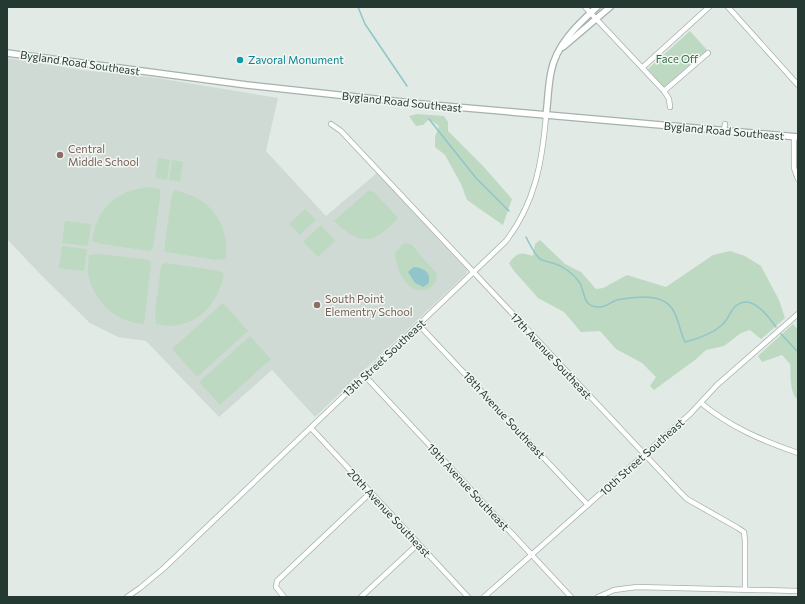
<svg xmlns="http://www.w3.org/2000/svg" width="805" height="604" font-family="Commissioner,sans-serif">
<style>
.built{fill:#d0dad4}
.green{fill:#bdd9c2}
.water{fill:#90c5c9}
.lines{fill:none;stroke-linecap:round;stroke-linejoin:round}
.stream{stroke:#90c5c9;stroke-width:1.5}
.minor-casing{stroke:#a5b1ac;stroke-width:6}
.tertiary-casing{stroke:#a5b1ac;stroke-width:8}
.minor{stroke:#fff;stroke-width:4.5}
.tertiary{stroke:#fff;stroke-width:5.5}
.culture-dot{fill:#0f9aa8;stroke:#f2f7f4;stroke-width:1.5}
.education-dot{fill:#8d6e63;stroke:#f2f7f4;stroke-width:1.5}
.labels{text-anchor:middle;stroke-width:3;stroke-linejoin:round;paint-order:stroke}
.park-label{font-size:11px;fill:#336b44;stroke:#f2f7f4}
.culture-label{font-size:11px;fill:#0d838f;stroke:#f2f7f4;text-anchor:start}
.street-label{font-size:11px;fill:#243931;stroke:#f2f7f4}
.education-label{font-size:11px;fill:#785e54;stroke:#f2f7f4;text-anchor:start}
</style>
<rect width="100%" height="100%" fill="#e2eae6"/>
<polygon class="built" points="7,58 82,70 157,78 278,98 266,151 326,216 377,173 467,270 466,274 315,417 272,370 219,417 146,341 118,337 90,323 41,275 7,239"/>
<g class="green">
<polygon points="690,31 707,50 664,87 648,69"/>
<polygon points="417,114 444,116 448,122 448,131 483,166 512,199 503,225 467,200 461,184 445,155 435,147 435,137 439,126 429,119 423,125 416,126 409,116"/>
<polygon points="158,158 170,160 167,180 155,178"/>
<polygon points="172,160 183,162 180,181 169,180"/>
<path d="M149,187L160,189V199L153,248L150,251L102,244L92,241C97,207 116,191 149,187Z"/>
<path d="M174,190C210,198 229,221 226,259L216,260L166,252L164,250L171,200Z"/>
<path d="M368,191L374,192L398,218C374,245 360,246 334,221Z"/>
<polygon points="305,209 316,220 300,235 289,224"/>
<polygon points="65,221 91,224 88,246 62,243"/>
<polygon points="321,225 335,241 318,257 303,242"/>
<path d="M540,240L565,264L581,272L596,289L603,288L627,275L666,287L713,255L730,251L745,256L761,266L779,300L785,318L761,339L750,330L741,333L724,346L706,350L695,360L654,390L650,386L656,377L642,363L616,349L600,331L581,332L564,312L538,298L514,271L509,263C518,252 520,252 533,256L535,244Z"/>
<path d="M406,243L411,244L437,274C436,281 434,286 428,289C407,297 396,269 395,253L402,245Z"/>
<polygon points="62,246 87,249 84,271 59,268"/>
<path d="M101,254L149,260L151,264L144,324C115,322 94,302 88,274C87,268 89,261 89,255Z"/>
<path d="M165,263L214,270L224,273C219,301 201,324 171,326C166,326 161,325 156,324L155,313L161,266Z"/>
<polygon points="223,303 248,331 197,377 172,349"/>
<path d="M793,324L798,330V400C789,392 791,375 790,364L782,355L762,362L758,356Z"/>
<polygon points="250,336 271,359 220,405 199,382"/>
</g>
<path class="water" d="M414,267C424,268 432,273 428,284L423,287L415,283L408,272L411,269Z"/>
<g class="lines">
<g class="stream">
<polyline points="358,7 365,24 407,86"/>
<polyline points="429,119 476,178 509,211"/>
<path d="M526,237C529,243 535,254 539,258C542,261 549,262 553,263C563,266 574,274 580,283C585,293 583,307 598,307C606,308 610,302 617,300C635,297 663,292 673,310C679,320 680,332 685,342C697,339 712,334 722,325C728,320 730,310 737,305C752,294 769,317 776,327"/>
<polyline points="781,334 798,352"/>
</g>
<defs>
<g id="minor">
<polyline points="585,7 664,91 669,99 670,107"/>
<polyline points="728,7 798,85"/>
<polyline points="643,67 709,7"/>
<polyline points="664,91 708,53"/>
<polyline points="331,124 341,131 679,491 687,499 738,528 744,532 745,541 745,589"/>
<polyline points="724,131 725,124"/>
<polyline points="794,137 794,168 798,179"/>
<polyline points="419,325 588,505"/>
<polyline points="365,376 571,597"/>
<path d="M701,403C730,427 763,441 798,453"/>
<polyline points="311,428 468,597"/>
<path d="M127,597L140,588L164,568L506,241C535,203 542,163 546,116"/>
<polyline points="284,597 276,587 277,581 370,493"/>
<polyline points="361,597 418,544"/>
<polyline points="484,597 690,414 717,385 798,314"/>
<polyline points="598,597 614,590 637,587 798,591"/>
</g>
<g id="tertiary">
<polyline points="563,47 610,7"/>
<polyline points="7,53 247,85 421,104 798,137"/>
<path d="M546,116C548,101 548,86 551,72C556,45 577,25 597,7"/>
</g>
</defs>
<use href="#minor" class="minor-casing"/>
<use href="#tertiary" class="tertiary-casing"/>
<use href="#minor" class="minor"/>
<use href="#tertiary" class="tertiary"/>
</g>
<circle class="culture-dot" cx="240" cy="60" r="4"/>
<g class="education-dot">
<circle cx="60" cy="155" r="4"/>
<circle cx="317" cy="305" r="4"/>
</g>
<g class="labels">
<g class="park-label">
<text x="677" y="63">Face Off</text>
</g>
<g class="culture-label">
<text x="248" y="64">Zavoral Monument</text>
</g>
<g class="street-label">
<text transform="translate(80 63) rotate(8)" y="4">Bygland Road Southeast</text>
<text transform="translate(402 102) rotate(6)" y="4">Bygland Road Southeast</text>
<text transform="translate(724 131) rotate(5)" y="4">Bygland Road Southeast</text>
<text transform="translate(551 356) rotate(47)" y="4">17th Avenue Southeast</text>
<text transform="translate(384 358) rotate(-43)" y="4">13th Street Southeast</text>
<text transform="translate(504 415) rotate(47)" y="4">18th Avenue Southeast</text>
<text transform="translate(642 457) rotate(-42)" y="4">10th Street Southeast</text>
<text transform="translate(468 487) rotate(47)" y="4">19th Avenue Southeast</text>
<text transform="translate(389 513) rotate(47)" y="4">20th Avenue Southeast</text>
</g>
<g class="education-label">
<text x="68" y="153">Central<tspan x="68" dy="13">Middle School</tspan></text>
<text x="325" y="303">South Point<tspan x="325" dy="13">Elementry School</tspan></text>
</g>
</g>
<rect width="805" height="604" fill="none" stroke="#243931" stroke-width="16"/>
</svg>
